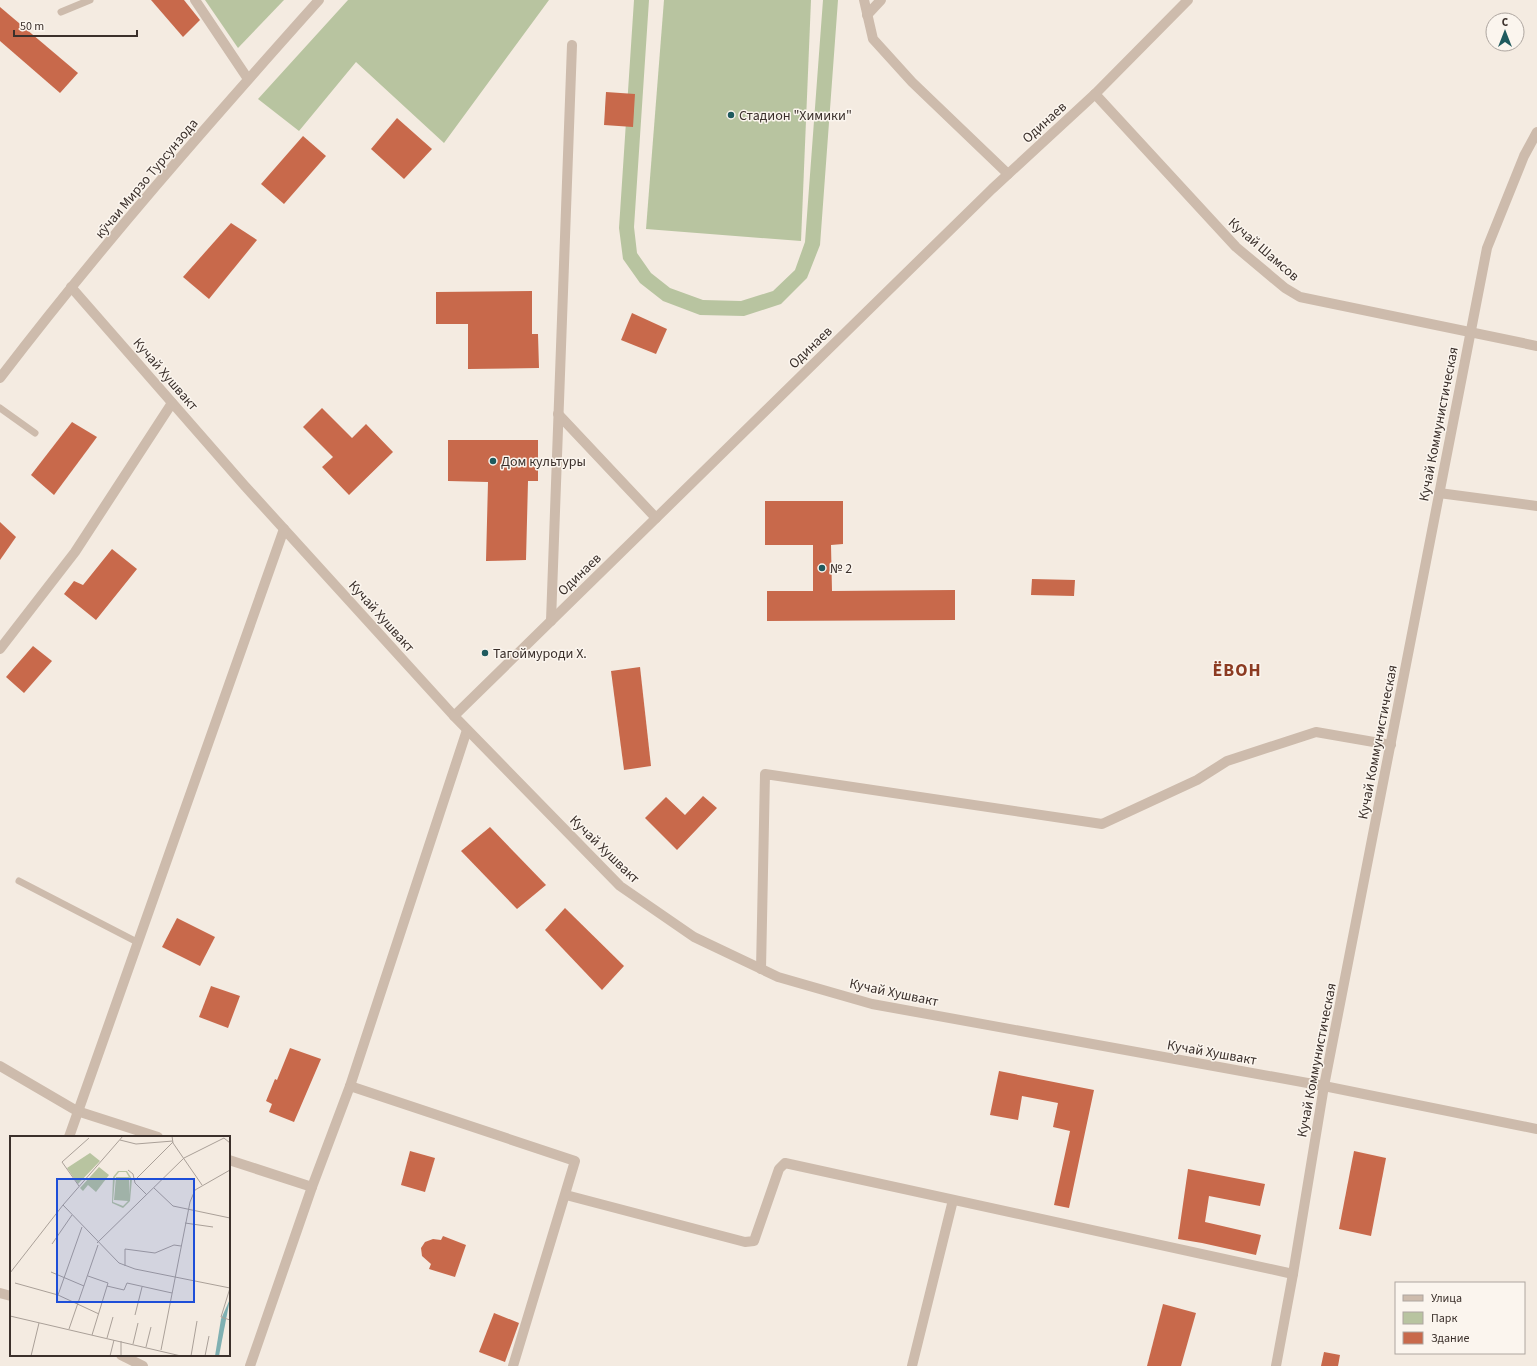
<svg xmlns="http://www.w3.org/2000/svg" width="1537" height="1366" font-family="'Source Sans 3',sans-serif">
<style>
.green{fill:#b8c4a0}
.building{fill:#c8694b}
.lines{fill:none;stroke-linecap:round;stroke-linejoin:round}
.service{stroke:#cdbbac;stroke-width:7}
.pedestrian{stroke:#cdbbac;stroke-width:10}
.minor{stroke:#cdbbac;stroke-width:10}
.tertiary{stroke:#cdbbac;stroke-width:10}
.poi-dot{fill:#1f5a5e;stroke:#fbf5ee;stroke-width:1.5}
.labels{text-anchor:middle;stroke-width:3;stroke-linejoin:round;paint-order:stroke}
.poi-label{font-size:14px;fill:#3b302b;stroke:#fbf5ee;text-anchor:start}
.street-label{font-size:14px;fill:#3b302b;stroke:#fbf5ee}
.district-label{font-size:18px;font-weight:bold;letter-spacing:1px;fill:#8c3b22;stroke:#fbf5ee}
.inset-road{fill:none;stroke:#aaa098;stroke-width:1}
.view{fill:#1d4ed8;fill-opacity:0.15;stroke:#1d4ed8;stroke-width:2}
.inset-edge{fill:none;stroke:#3b302b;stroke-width:2}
</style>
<rect width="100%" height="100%" fill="#f4ebe1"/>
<g class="green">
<polygon points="205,0 284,0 238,48"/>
<polygon points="348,0 549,0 444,143 356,62 299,131 258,99"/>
<polygon points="634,0 649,0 634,227 637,253 651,273 670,288 703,300 741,301 773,291 795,270 805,242 823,0 838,0 820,245 807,278 781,304 744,316 700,315 663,301 640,283 623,259 619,228"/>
<polygon points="664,0 811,0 801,241 646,229"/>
</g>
<g class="building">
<polygon points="151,0 184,0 200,20 183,37"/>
<polygon points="0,7 78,73 60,93 0,41"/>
<polygon points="606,92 635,94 633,127 604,125"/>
<polygon points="397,118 432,149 404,179 371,149"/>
<polygon points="303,136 326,156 284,204 261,184"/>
<polygon points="231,223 257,240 209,299 183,277"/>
<polygon points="532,291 532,334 538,334 539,368 468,369 468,324 436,324 436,292"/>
<polygon points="632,313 667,329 656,354 621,340"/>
<polygon points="322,408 352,438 366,424 393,452 349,495 322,467 333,457 303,427"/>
<polygon points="72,422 97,437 54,495 31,475"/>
<polygon points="448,440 538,440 538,481 528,481 526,560 486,561 488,482 448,481"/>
<polygon points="765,501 843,501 843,544 831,545 832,591 955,590 955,620 767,621 767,591 813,591 813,545 765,545"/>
<polygon points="0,522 16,537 0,560"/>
<polygon points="112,549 137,569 96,620 64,594 74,581 83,585"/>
<polygon points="1032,579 1075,580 1074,596 1031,595"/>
<polygon points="33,646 52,661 24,693 6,677"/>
<polygon points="640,667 651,766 624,770 611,671"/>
<polygon points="703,796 717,808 677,850 645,818 666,797 685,815"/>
<polygon points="490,827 546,885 517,909 461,851"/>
<polygon points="565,908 624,966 602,990 545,930"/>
<polygon points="177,918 215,937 200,966 162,947"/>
<polygon points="211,986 240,996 228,1028 199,1017"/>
<polygon points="290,1048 321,1059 294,1122 269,1112 272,1104 266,1101 275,1079 277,1080"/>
<polygon points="999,1071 1094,1090 1069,1208 1054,1205 1070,1131 1053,1127 1058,1103 1022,1096 1018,1120 990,1115"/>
<polygon points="410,1151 435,1158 425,1192 401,1185"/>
<polygon points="1354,1151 1386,1158 1371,1236 1339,1229"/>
<polygon points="1188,1169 1265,1184 1260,1206 1209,1196 1205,1222 1261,1235 1256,1255 1202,1243 1178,1239"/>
<polygon points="443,1236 466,1245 455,1277 429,1269 431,1264 422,1256 421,1248 425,1242 433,1239 441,1240"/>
<polygon points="1163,1304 1196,1313 1181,1366 1147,1366"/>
<polygon points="494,1313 519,1323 505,1362 479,1352"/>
<polygon points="1324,1352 1340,1355 1338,1366 1321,1366"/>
</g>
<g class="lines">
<g class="service">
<polyline points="61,12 90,0"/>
<polyline points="0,408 35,433"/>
<polyline points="19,881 137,942"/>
</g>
<g class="pedestrian">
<polyline points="558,414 656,518"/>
<polyline points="551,621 572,45"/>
</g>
<g class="minor">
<polyline points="195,0 248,79"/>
<polyline points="864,0 873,39 912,82 1008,174"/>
<polyline points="867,15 881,0"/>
<polyline points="1095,94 1236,247 1285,288 1300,297 1537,346"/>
<polyline points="71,287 244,485 454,716 620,886 694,937 778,977 872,1004 1324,1086 1537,1129"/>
<polyline points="1439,493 1537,506"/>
<polyline points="0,649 75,552 172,403"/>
<polyline points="454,716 992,189 1095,94 1188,0"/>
<polyline points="761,969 765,774 1102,824 1197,780 1227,761 1316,732 1391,745"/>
<polyline points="0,1066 77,1111 158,1137"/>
<polyline points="350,1086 575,1161 513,1366"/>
<polyline points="69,1137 284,529"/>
<polyline points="229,1160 312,1187"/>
<polyline points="566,1195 745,1242 754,1241 779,1169 785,1163 1293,1274"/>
<polyline points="0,1293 11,1296"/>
<polyline points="121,1355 143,1366"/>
<polyline points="250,1366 312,1187 350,1086 467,730"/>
<polyline points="912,1366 953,1200"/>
<polyline points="1276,1366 1293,1274 1324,1086 1487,248 1524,156 1537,132"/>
</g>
<path class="tertiary" d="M0,378C100,247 209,123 319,0"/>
</g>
<g class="poi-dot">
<circle cx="731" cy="115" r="4"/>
<circle cx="493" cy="461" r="4"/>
<circle cx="822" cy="568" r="4"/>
<circle cx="485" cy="653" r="4"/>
</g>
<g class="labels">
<g class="poi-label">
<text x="739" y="120">Стадион "Химики"</text>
<text x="501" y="466">Дом культуры</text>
<text x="830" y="573">№ 2</text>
<text x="493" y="658">Тагоймуроди Х.</text>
</g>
<g class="street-label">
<text transform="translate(1044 122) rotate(-42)" y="5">Одинаев</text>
<text transform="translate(146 178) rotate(-50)" y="5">кӯчаи Мирзо Турсунзода</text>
<text transform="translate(1264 249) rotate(41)" y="5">Кучай Шамсов</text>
<text transform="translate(810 347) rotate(-44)" y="5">Одинаев</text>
<text transform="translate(166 374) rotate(49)" y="5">Кучай Хушвакт</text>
<text transform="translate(1438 424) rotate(-79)" y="5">Кучай Коммунистическая</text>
<text transform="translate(579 574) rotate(-44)" y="5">Одинаев</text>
<text transform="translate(382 616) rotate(48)" y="5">Кучай Хушвакт</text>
<text transform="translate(1377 742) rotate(-79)" y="5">Кучай Коммунистическая</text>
<text transform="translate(605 849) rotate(44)" y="5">Кучай Хушвакт</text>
<text transform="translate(894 992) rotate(12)" y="5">Кучай Хушвакт</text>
<text transform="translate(1212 1052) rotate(10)" y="5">Кучай Хушвакт</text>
<text transform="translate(1316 1060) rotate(-79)" y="5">Кучай Коммунистическая</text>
</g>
<g class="district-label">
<text x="1237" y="676">ЁВОН</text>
</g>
</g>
<g transform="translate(10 1136)">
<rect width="220" height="220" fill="#f4ebe1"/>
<path d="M80,17L90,25L68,48L57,32ZM89,31L99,39L86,56L78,49L73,55L70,52ZM108,35H117L122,43L120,65L113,72L102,67L103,41ZM109,36H116L120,43L119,59V41H106L104,64L118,65L113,70L103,66L105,41Z" fill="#b8c4a0" fill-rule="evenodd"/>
<path d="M220,163L209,220H205L211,183Z" fill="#7fb0b2"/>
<path class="inset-road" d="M162,0L163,7L192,49M110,4L126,8L163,5M118,34L123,38L125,47L137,59M124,45L163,6M69,50L52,26L79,2M144,52L163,70L220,82M53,69L109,127L125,133L220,152L211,181L220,184M175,87L203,91M87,107L174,22L214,2L220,7M42,108L62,79M115,130V113L145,117L164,109L171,110M41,136L74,150M0,137L53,69L113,0M78,140L98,147L82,199M5,147L48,159L89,178M97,150L114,154L117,147L162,157M48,159L72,91M125,179L132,151M0,180L171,220M59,193L88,109M97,202L103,181M123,208L128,187M136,211L141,191M151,214L180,66L185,54L220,34M21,220L29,187M100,220L104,204M111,220V205M181,220L187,185M195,220L199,200"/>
<path class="view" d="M47,43H184V166H47Z"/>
<rect width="220" height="220" class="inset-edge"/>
</g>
<rect x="1395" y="1282" width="130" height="72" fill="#fbf5ee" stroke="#aea6a0"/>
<rect x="1403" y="1295" width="20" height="6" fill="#cdbbac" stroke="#aea6a0"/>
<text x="1431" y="1302" font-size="12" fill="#3b302b">Улица</text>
<rect x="1403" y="1312" width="20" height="12" fill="#b8c4a0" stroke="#aea6a0"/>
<text x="1431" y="1322" font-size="12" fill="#3b302b">Парк</text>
<rect x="1403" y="1332" width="20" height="12" fill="#c8694b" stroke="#aea6a0"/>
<text x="1431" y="1342" font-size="12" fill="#3b302b">Здание</text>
<g transform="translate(1505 32)"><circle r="19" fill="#fbf5ee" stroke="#aea6a0"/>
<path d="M0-3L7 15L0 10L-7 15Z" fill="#1f5a5e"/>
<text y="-6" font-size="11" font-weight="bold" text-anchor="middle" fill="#3b302b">С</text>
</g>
<path d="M14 30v6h123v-6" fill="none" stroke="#3b302b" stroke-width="2"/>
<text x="20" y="30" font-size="12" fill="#3b302b" stroke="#fbf5ee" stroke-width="3" paint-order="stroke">50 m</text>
</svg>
